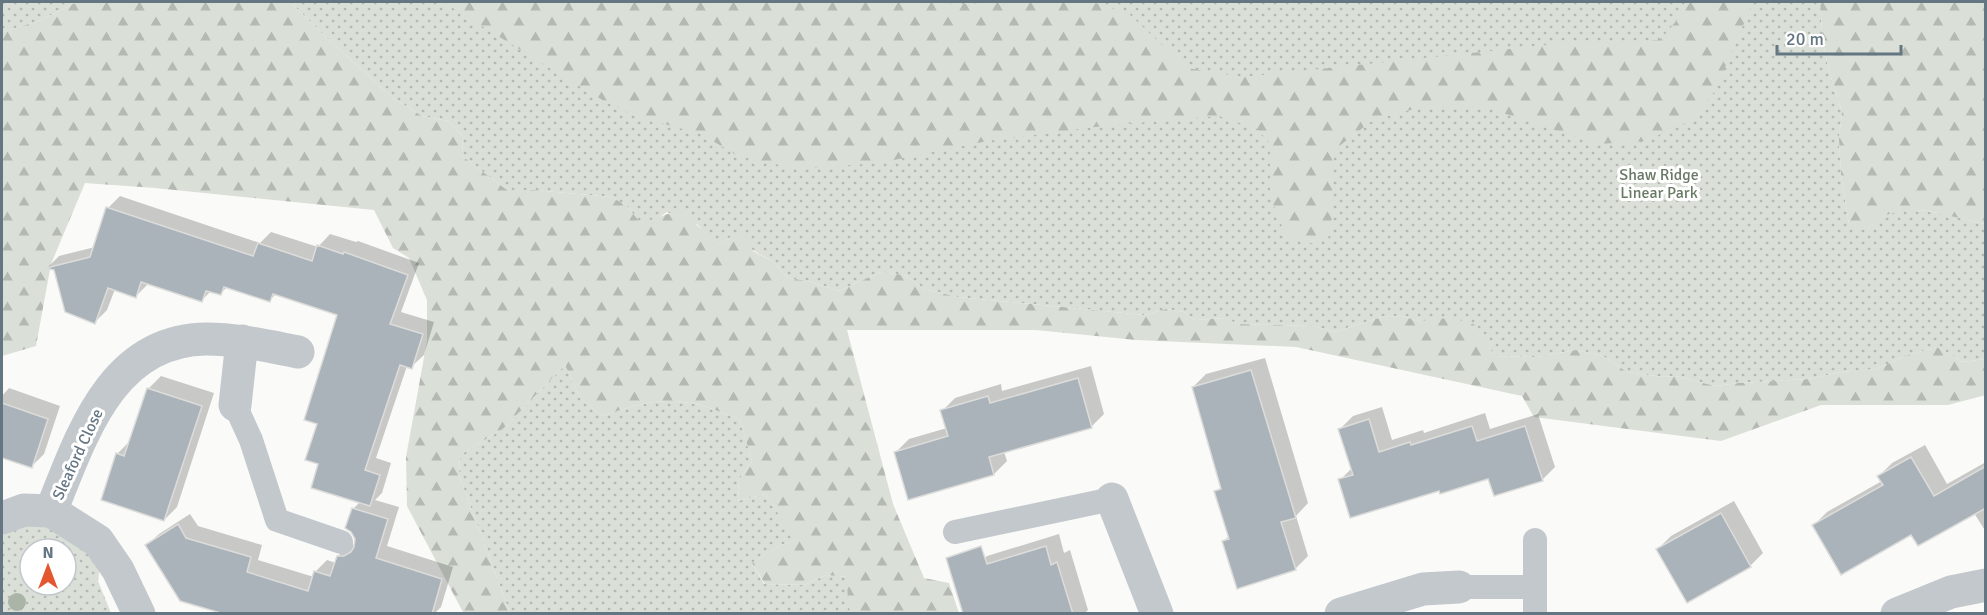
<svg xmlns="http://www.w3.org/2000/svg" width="1987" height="615" font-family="Signika,sans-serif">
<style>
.grass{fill:url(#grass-dots);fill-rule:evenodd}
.forest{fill:url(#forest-firs)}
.shadow{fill:#0003}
.building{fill:#aab3b9;stroke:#dcdcda;stroke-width:1.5}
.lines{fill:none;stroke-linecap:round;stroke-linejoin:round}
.service{stroke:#c3c8cc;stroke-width:24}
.minor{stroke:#c3c8cc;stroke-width:33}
.tree{fill:#aab4a7}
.labels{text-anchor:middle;stroke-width:6;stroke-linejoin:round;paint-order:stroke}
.park-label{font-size:16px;fill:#687a64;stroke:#fff}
.street-label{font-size:16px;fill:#657683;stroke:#fff}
</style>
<defs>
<pattern id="grass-dots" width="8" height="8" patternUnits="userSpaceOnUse" patternTransform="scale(1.5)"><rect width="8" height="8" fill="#dadfd7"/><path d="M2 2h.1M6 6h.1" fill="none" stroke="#b4b9b4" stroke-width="1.8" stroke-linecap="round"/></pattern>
<pattern id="forest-firs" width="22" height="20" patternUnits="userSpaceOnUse" patternTransform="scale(1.5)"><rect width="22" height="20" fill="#dadfd7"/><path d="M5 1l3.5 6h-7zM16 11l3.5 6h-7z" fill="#b4b9b4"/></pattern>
</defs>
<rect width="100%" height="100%" fill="#fafaf8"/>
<g class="grass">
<polygon points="2,2 77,2 39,21 2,32"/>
<path d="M290,2H1820L1823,43L1829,71L1842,112L1839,140L1841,174L1849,225L1868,228C1873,224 1878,219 1883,216C1911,201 1957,218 1985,224V359L1963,362L1937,347L1908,355L1876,369L1841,372L1809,379L1739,383L1715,386L1676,376L1663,377L1627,372L1603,356L1576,350L1537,357L1495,356L1471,323L1422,322L1405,317L1385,316L1334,332L1313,326L1237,324L1226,318L1194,320L1184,312L1166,309L1144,315L958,297L924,289L904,275L881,272L839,291L808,281L788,278L773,262L731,237L718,244L709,238L698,225L667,212L654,221H639L626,205L611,197L534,190H507L462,156L463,136L448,121L422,116L393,98L329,40Z"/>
<path d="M565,365L580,398L602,416C662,396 682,395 740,420L752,461L739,480L738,501L765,494L796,539L779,546L752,563L764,584L804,585L826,575L848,577V606L852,613H510L459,475L460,455L504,428Z"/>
<path d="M31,525C65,527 76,544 100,565L98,581L111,613H2V533ZM30,549H66V585H30Z"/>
</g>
<g class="forest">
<path d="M77,2H290L329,40L393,98L422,116L448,121L463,136L462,156L507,190H534L611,197L626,205L639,221C659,221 662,213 681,211L718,244L731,237L745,235L753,251L773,262L788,278L808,281L839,291L881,272L904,275L924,289L958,297L1144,315L1166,309L1184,312L1194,320L1226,318L1237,324L1313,326L1334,332L1385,316L1405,317L1422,322C1432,316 1460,319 1471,323C1476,325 1482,332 1486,336L1488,346L1495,356L1537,357L1576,350L1603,356L1627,372L1663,377L1676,376L1715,386L1739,383L1809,379L1841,372L1876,369L1908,355L1937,347L1963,362L1985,359L1986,395L1948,405H1821L1721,441L1534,417L1522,396L1296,347L1136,340L1036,330H847L893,504L924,578L949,583L959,613L852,614L848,606L847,577L826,575L804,585L765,584L752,563L779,546L795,539L765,494L738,501L739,480L752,461L740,420C682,395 662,396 602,416L580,398L565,365L504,428L460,455L459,475L510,613L464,614L407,506L406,457L427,341V300L409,258L393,248L374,210L155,188L85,183L51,264L36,346L2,356V32L39,21Z"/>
<polygon points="443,2 937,2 960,4 1008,2 1092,2 1128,13 1187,68 1243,77 1556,44 1660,40 1683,13 1685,2 1753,2 1715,91 1691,120 1646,141 1598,144 1481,106 1418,108 1373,120 1334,150 1331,235 1316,244 1287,239 1270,196 1270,143 1257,129 1219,116 1111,125 987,141 879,163 798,169 738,156 701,134 635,116 595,96"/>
<polygon points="1820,2 1985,2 1985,224 1929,211 1908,210 1885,215 1868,228 1854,232 1849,225 1841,174 1839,140 1842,112 1829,71 1823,43"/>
</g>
<g class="shadow">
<polygon points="120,196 260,243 271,232 318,247 330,234 356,242 358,241 419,263 401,312 434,322 424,355 411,367 407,366 376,458 391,463 382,493 375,500 399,507 387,546 453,567 441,607 434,614 352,614 147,545 159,534 190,514 198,526 262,545 258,560 314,577 315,572 327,560 336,563 338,556 350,544 356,545 353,509 360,502 320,463 319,423 339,314 276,294 269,301 227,287 220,294 211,291 202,300 149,283 136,296 115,289 107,310 95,322 56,269 48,267 59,256 95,247 108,208"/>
<polygon points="1265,358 1308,503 1296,516 1308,556 1295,569 1224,541 1229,536 1216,492 1222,486 1193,387 1206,374"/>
<polygon points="1091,366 1104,414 1091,427 1004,452 1007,461 994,474 896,452 909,439 947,428 942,411 955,398 1001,384 1002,391"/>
<polygon points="161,376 214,393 177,507 164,520 117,454 131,440 148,389"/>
<polygon points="9,388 60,406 44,454 31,467 2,456 2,396"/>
<polygon points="1382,407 1392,440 1423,430 1424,433 1485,413 1490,429 1538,414 1555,467 1542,480 1489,477 1440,489 1340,480 1352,468 1340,429 1353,416"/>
<polygon points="1925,445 1947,484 1986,462 1986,532 1974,513 1912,533 1814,525 1827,512 1882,481 1879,476 1892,463"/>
<polygon points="1734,501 1763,553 1750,566 1658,549 1671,536"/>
<polygon points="1059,534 1064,553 1070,550 1088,610 1084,614 988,614 974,569 987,556"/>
</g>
<g class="building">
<polygon points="106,207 253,256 258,243 312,261 317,245 343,254 344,252 408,275 390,324 423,334 412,369 400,365 365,470 380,475 370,506 311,488 318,464 305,460 317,424 304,420 337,315 273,294 270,302 224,287 221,295 206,291 202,302 141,282 136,298 108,288 95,324 65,312 54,270 46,268 90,257"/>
<polygon points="1251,370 1296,518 1281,522 1296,570 1237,589 1222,541 1229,539 1214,491 1221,489 1192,387"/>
<polygon points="1078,378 1092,428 989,457 994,475 908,500 894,452 948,436 940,410 988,396 990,403"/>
<polygon points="147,388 202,406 164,521 101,500 116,453 124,456"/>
<polygon points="2,403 48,419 32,468 2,458"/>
<polygon points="1369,419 1379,452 1410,442 1411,445 1472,426 1477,441 1525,426 1543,481 1494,496 1488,479 1440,494 1439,491 1350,518 1338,479 1353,475 1338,429"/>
<polygon points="1911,457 1934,496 1986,466 1986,508 1918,546 1911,535 1841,575 1812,525 1883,485 1877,476"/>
<polygon points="352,508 388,519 376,558 442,579 432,614 224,614 180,601 145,545 178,524 186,538 251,557 247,572 308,591 314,571 330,576 337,556 344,556 351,552 354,547 355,539 351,532 345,528"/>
<polygon points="1721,513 1751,567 1687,603 1656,549"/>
<polygon points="981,546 987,564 1046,546 1051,565 1057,562 1073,614 963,614 946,558"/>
</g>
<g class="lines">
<g class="service">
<polyline points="235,405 251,440 277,520 341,542"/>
<polyline points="955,532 1112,499"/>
<polyline points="1459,587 1535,587"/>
<polyline points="1535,614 1535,540"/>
</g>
<g class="minor">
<polyline points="235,405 242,341"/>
<polyline points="1112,499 1157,614"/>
<polyline points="51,511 98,541 118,570 139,614"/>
<path d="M2,518L24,510L51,511C81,438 110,340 206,339C237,339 267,346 298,352"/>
<polyline points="1341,614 1423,589 1459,587"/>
<polyline points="1897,614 1951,592 1986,585"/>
</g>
</g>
<circle class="tree" cx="17" cy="602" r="9"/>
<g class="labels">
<g class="park-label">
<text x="1659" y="180">Shaw Ridge<tspan x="1659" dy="18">Linear Park</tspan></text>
</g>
<g class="street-label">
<text transform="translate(77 454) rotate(-65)" y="6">Sleaford Close</text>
</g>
</g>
<rect width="1987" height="615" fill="none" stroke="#657683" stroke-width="6"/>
<g transform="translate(48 567)"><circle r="28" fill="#ffffff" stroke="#c1c8cd" stroke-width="1.5"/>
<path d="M0-4.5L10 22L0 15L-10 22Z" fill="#e4572e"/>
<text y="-9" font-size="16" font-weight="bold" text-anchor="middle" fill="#657683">N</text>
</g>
<path d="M1777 45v9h124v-9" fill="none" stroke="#657683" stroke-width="3"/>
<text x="1786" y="45" font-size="18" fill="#657683" stroke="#ffffff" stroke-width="4.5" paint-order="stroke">20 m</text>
</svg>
